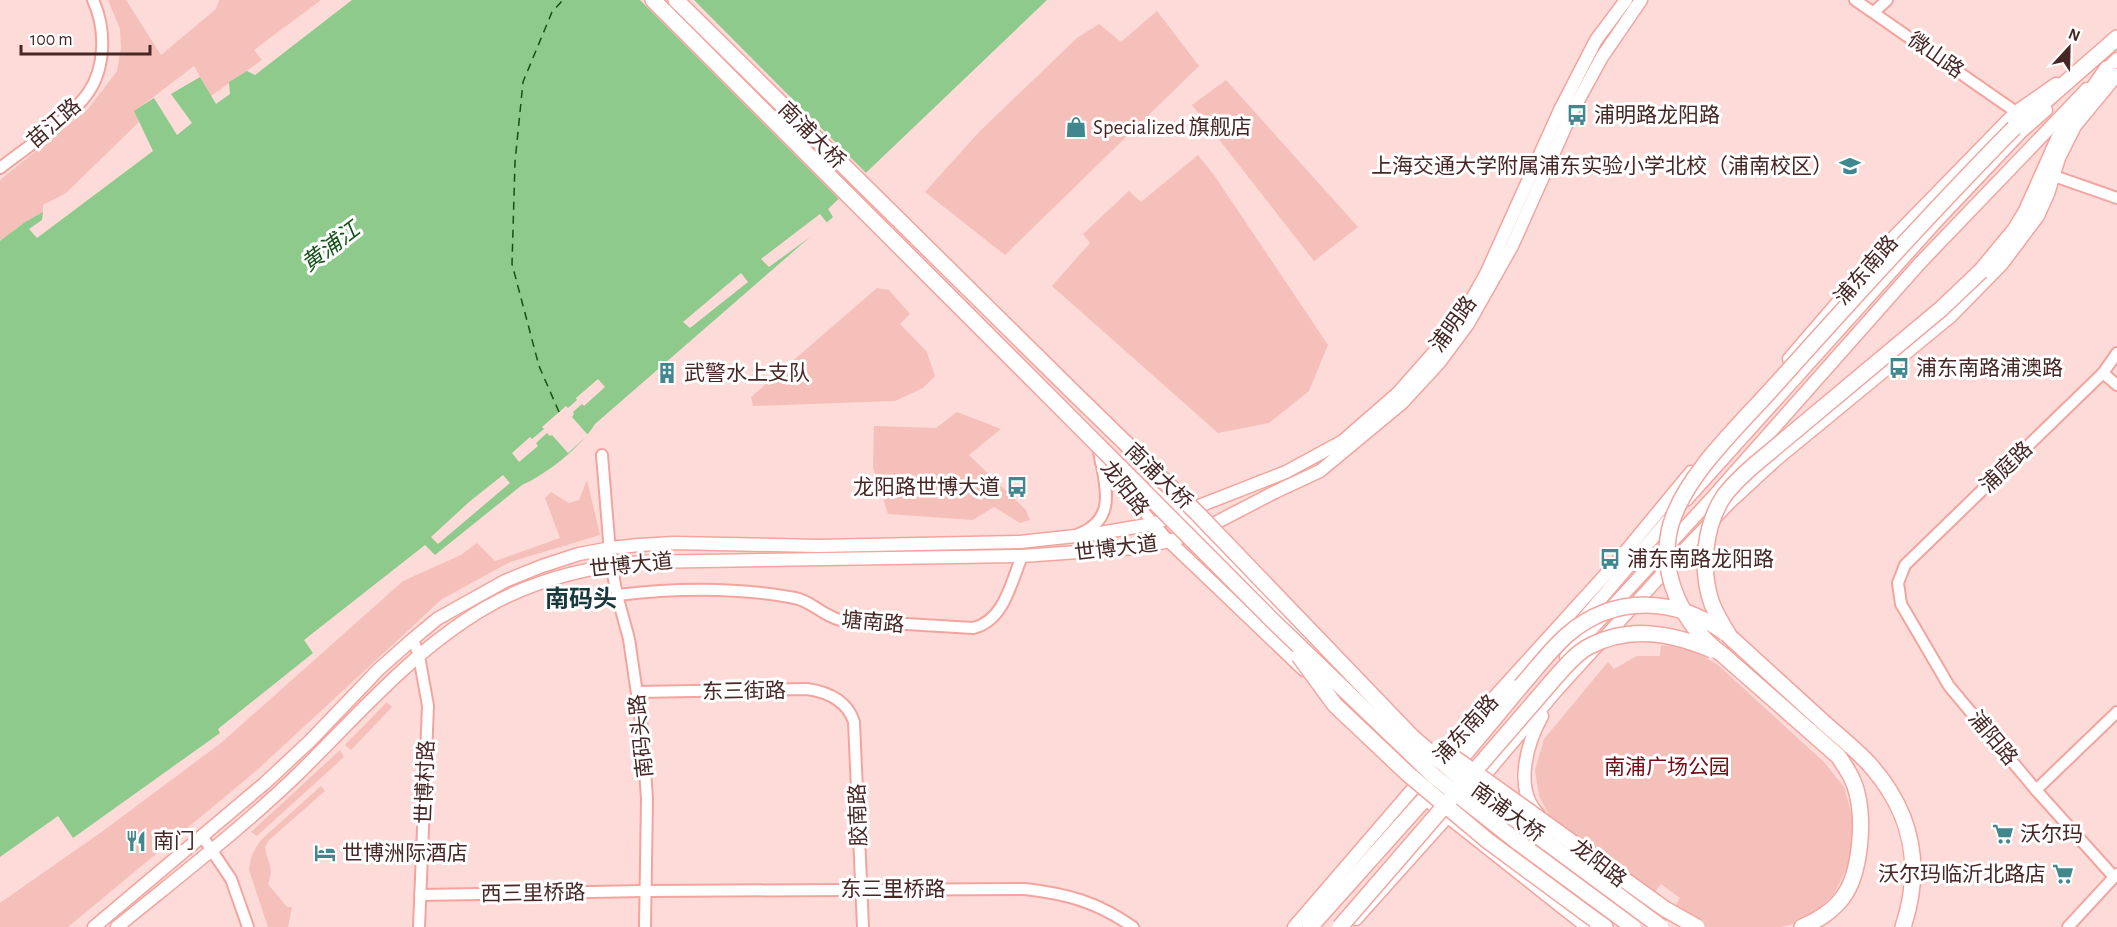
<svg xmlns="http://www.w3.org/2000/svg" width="2117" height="927" font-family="'Alegreya Sans','Noto Sans SC',sans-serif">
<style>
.green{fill:#f5bfba}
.water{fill:#8dca8c}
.pier{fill:#fddbd8}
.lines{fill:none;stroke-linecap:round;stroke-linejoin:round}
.ferry{stroke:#125118;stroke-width:1.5;stroke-dasharray:8 6;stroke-linecap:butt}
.minor-casing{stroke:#f4a49e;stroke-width:14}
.major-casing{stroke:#f4a49e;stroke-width:15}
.highway-casing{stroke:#f4a49e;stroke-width:18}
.minor{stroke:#fff;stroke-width:10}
.major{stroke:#fff;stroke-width:12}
.highway{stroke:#fff;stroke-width:15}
.highway-bridge-casing{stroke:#f4a49e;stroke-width:18;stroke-linecap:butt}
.highway-bridge{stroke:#fff;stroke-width:15}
.labels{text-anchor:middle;stroke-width:6;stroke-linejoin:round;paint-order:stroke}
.street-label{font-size:21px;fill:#472725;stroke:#fff}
.poi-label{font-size:21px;fill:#472725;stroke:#fff;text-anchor:start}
.park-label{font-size:21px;fill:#740a14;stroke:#fff}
.water-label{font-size:22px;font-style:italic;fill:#125118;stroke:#fff}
.quarter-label{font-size:24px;font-weight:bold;fill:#183a3d;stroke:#fff}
</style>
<rect width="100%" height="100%" fill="#fddbd8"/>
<g class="green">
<polygon points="108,0 126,0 161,55 216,9 219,0 321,0 254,50 262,60 211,96 194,66 135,111 139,122 66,193 43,205 43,212 25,222 0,241 0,180 88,109 117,71 121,48 120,29"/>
<polygon points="1157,11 1199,66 1005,255 925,192 980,131 1077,38 1099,24 1121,42"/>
<polygon points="1226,80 1358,227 1314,261 1192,105"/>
<polygon points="1198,155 1214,175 1328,345 1309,391 1269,423 1218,433 1052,286 1090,243 1083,234 1129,191 1141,202"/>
<polygon points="877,288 889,290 910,314 900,324 927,352 935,376 923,388 895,401 753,406 751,397"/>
<polygon points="957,412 1001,429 969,455 1026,510 1030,520 1020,523 994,507 973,520 888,514 873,467 874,426 936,428"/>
<polygon points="587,480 600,535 510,562 442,599 256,771 68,927 0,927 0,903 103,831 221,743 403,581 461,555 477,543 495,561 560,538 545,498 551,492 569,503 579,500"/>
<polygon points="1661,645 1693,650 1718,665 1824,762 1844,787 1854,823 1851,860 1834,894 1806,921 1781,927 1702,927 1673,909 1680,898 1661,884 1654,893 1550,817 1539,796 1535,770 1544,739 1608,662 1614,669 1637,656 1660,656"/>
<polygon points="387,702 392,707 351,750 345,745"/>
<polygon points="340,750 344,757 257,836 251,832"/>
<path d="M321,786L325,791L269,840L265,847C267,863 275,867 268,884L287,907H292L288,927H268L249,870C250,858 254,849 262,839Z"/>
</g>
<path class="water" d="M352,0H1047L828,209L833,217L595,424C581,447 547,474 522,485L435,555L425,545L304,640L313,653L218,729L220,733L73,838L58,816L0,857V241L25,222L43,212L42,220L29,229L37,238L153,151L134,111L154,98L177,135L192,123L171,94L200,77L216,104L230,94L229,82L247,71L255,75Z"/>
<g class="pier">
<polygon points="640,0 694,0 868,175 841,201"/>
<polygon points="820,214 828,224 769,267 761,259"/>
<polygon points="741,273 748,282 690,328 683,322"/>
<polygon points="598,379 605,387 584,406 582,404 573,412 574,414 572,417 588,435 568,453 552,435 550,436 547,433 536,443 538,446 519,462 512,453 530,437 532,439 544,429 542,427 566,406 568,408 577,400 576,398"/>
<polygon points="503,475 510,483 438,544 431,537 469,502"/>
</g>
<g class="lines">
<polyline class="ferry" points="559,412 539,366 512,264 515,162 523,82 552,12 563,0"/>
<defs>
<g id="minor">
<polyline points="1855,0 2016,112"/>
<polyline points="1874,12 1887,0"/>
<path d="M0,168C28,146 67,122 88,93C106,67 106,28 93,0"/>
<polyline points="2054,176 2117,198"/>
<polyline points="2103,373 2117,385"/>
<polyline points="1098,445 1101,463 1169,541"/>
<polyline points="602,455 611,564 617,595 629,639 642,728 647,799 645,927"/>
<polyline points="1150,488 1198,532"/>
<path d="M1079,534C1112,521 1108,495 1102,466"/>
<path d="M617,595C675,588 737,587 795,598C811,601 822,615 840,620L973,628C1004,621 1011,583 1022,556"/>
<polyline points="413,639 419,656 428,706 419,927"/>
<path d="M637,692L807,689C828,692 847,700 854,722L863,927"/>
<polyline points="2036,790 2117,712"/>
<polyline points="202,836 231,879 248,927"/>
<polyline points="2114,877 2036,790 1949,686 1901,604 1898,583 1905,565 2103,373 2117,353"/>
<path d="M420,895L645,891L1025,889C1068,894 1097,902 1133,927"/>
<polyline points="2068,927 2117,874"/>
</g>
<g id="major">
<polyline points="2102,74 2117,59"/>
<polyline points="1789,359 1894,237 2016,112 2056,84"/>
<polyline points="1686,500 1935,223 2022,131 2046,110"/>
<polyline points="1198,532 1258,590 1349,685"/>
<polyline points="1169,541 1304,670"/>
<polyline points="1580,623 1674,513"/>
<polyline points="1566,657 1711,499 1920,263 2087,89"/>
<polyline points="1441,756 1616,563 1691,472"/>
<polyline points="1478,783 1556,691 1684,550 1730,502 1778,458 1951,316 2002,264 2038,216 2048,194 2059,158 2075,126 2117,75"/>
<polyline points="1428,801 1587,927"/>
<path d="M1539,815C1513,790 1527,743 1542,716"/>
<polyline points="1356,919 1458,805"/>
<polyline points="94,927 265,783 310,741 379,669 413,639 437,619 505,581 542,566 579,554 611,548 639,545 674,543 818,546 1020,542 1094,534 1153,524 1286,472 1343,441 1398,393 1443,342 1467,308 1486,274 1560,110 1596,40 1626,0"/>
<path d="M117,927C178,877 241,829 298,774C357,716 413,650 485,608C533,580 587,567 641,562L1022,556L1135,548L1169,541L1198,532L1275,492L1320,471L1402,403L1439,363L1468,324L1512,246L1572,112L1602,57L1641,0"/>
<polyline points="1294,927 1424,776"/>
</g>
<g id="highway">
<polyline points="653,0 1060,407"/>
<polyline points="676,0 1074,393"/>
<polyline points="2014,128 2117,38"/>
<polyline points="1981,271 2015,230 2026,212 2059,138 2107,69"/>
<path d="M1730,637C1760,664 1790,692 1821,720C1837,735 1856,749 1871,766C1913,814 1923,867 1903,927"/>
<path d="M1723,655L1838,756C1846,767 1854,779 1857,793C1864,821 1861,873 1843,897C1834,910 1817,921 1802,927"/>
<polyline points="1595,920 1605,927"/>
<polyline points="1310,927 1462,757 1521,686"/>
</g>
</defs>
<use href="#minor" class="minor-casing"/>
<use href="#major" class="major-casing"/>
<use href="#highway" class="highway-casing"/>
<use href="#minor" class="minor"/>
<use href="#major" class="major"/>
<use href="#highway" class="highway"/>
<defs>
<g id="highway-bridge">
<polyline points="1074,393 1197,513 1413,738 1469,785 1661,927"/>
<polyline points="1060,407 1272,620 1434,776 1519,843 1633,927"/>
<path d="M1730,637C1723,626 1717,616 1712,604C1700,570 1704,526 1724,496C1732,485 1743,475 1753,466L1941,309L1981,271"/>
<path d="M1723,655C1683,626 1657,573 1671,524C1686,473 1744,421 1779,381C1856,295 1933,210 2014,128"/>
<polyline points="1299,656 1335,705 1408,774 1488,841 1595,920"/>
<path d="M1521,686C1536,669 1550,650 1567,635C1615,594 1676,597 1725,633"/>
<polyline points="1439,747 1665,909 1697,927"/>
<path d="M1340,927L1554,679C1564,668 1575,654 1588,647C1630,625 1671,633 1712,650"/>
</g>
</defs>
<use href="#highway-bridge" class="highway-bridge-casing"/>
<use href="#highway-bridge" class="highway-bridge"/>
</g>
<defs>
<symbol id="bus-bare" viewBox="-9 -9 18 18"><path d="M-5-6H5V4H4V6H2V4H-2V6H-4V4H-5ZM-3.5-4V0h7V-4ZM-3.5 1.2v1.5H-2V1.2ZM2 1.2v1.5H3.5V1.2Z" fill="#40878e" stroke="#fff" stroke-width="2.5" paint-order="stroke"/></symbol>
<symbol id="shop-bare" viewBox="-9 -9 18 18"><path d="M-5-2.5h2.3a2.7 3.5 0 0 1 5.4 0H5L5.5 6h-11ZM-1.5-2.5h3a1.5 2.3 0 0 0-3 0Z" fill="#40878e" stroke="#fff" stroke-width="2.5" paint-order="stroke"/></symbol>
<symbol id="school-bare" viewBox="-9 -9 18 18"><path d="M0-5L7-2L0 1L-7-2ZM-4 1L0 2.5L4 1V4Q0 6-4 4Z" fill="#40878e" stroke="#fff" stroke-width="2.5" paint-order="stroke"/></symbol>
<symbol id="building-bare" viewBox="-9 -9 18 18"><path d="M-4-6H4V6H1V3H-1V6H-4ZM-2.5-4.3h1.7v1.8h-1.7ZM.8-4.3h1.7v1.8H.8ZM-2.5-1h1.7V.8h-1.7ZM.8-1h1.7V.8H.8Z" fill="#40878e" stroke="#fff" stroke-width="2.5" paint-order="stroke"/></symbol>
<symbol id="supermarket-bare" viewBox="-9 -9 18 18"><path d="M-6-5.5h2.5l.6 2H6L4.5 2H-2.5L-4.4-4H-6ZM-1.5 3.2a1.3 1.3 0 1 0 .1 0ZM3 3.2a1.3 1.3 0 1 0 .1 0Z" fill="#40878e" stroke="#fff" stroke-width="2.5" paint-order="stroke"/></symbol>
<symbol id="restaurant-bare" viewBox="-9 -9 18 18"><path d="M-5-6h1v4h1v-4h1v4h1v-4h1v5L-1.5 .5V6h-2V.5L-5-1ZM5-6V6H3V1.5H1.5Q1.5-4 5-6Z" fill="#40878e" stroke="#fff" stroke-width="2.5" paint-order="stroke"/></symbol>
<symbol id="hotel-bare" viewBox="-9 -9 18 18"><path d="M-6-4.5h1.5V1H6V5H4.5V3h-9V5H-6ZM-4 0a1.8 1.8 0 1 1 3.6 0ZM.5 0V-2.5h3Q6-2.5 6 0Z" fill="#40878e" stroke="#fff" stroke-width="2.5" paint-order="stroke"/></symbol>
</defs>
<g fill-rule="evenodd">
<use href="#bus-bare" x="1562" y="100" width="30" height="30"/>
<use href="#shop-bare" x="1061" y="112" width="30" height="30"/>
<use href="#school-bare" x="1835" y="151" width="30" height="30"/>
<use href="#bus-bare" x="1884" y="353" width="30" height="30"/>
<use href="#building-bare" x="652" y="358" width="30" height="30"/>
<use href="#bus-bare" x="1002" y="472" width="30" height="30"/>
<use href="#bus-bare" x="1595" y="544" width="30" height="30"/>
<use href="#supermarket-bare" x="1988" y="819" width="30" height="30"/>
<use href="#restaurant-bare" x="121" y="826" width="30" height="30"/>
<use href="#hotel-bare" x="310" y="838" width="30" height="30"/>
<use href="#supermarket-bare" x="2048" y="859" width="30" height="30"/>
</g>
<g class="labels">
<g class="street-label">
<text transform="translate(1936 55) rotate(35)" y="7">微山路</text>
<text transform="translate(54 123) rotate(-41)" y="7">苗江路</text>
<text transform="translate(812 135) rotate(45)" y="7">南浦大桥</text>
<text transform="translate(1866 270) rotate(-49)" y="7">浦东南路</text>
<text transform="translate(1453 324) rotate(-54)" y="7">浦明路</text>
<text transform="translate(2006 467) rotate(-44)" y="7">浦庭路</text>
<text transform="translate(1159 476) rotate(44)" y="7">南浦大桥</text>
<text transform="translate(1125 488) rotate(52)" y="7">龙阳路</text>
<text transform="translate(1116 548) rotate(-7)" y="7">世博大道</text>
<text transform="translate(631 565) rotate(-6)" y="7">世博大道</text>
<text transform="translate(873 622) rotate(5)" y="7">塘南路</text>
<text transform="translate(744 691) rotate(-1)" y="7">东三街路</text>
<text transform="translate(1466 729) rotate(-48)" y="7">浦东南路</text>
<text transform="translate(641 736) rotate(-96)" y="7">南码头路</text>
<text transform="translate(1993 738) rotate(50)" y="7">浦阳路</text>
<text transform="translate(425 782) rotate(-88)" y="7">世博村路</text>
<text transform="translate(1508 812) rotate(36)" y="7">南浦大桥</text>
<text transform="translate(858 815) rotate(-92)" y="7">胶南路</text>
<text transform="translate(1599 863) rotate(38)" y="7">龙阳路</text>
<text x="893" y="896">东三里桥路</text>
<text transform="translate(533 893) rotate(-1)" y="7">西三里桥路</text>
</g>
<g class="poi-label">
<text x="1594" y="122">浦明路龙阳路</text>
<text x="1093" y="134">Specialized 旗舰店</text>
<text x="1833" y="173" text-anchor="end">上海交通大学附属浦东实验小学北校（浦南校区）</text>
<text x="1916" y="375">浦东南路浦澳路</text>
<text x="684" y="380">武警水上支队</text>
<text x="1000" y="494" text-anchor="end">龙阳路世博大道</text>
<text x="1627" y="566">浦东南路龙阳路</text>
<text x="2020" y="841">沃尔玛</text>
<text x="153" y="848">南门</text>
<text x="342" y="860">世博洲际酒店</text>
<text x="2046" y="881" text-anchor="end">沃尔玛临沂北路店</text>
</g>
<g class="park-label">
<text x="1667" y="774">南浦广场公园</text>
</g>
<g class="water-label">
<text transform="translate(330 246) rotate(-37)" y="8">黄浦江</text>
</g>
<g class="quarter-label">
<text x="581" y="607">南码头</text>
</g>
</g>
<g transform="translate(2069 48) rotate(22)" stroke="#ffffff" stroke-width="4.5" paint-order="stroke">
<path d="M0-4.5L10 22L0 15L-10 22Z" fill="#472725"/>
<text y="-9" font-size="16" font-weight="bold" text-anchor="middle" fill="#472725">N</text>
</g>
<path d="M21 45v9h129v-9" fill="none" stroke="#472725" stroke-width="3"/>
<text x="30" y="45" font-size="18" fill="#472725" stroke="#ffffff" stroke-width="4.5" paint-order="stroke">100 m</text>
</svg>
